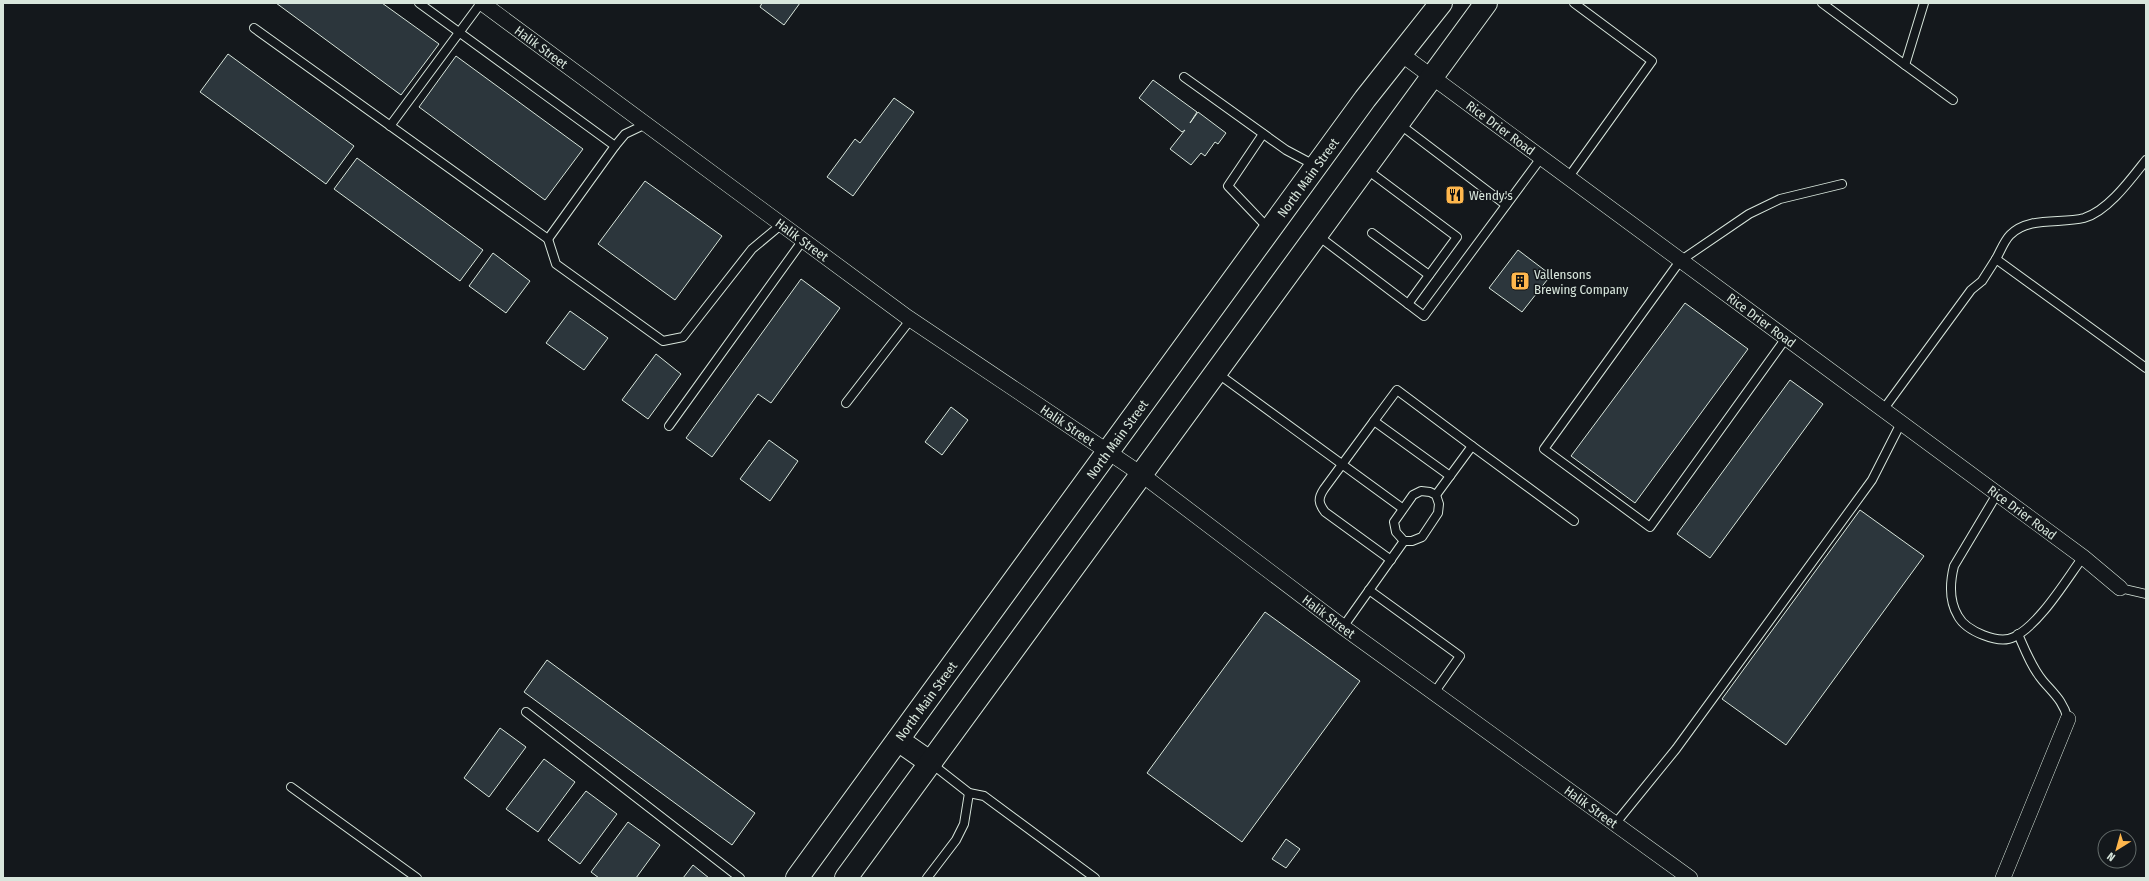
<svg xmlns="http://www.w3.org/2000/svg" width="2149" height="881" font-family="'Fira Sans Condensed',sans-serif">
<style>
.building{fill:#2c363c;stroke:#d8e6dc}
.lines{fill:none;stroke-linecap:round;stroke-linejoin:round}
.lane-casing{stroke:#d8e6dc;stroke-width:10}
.street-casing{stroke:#d8e6dc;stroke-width:16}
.primary-casing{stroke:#d8e6dc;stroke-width:24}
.lane{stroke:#14181c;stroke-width:8}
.street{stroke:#14181c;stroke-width:15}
.primary{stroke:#14181c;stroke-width:22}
.labels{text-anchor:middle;stroke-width:3;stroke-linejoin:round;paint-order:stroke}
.street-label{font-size:13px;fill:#d8e6dc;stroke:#14181c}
.poi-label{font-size:13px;fill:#d8e6dc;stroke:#14181c;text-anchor:start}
</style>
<rect width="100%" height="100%" fill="#14181c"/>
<g class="building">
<polygon points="276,3 382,3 439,44 401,95"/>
<polygon points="762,3 800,3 784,25 760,7"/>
<polygon points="228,54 354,146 326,184 200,92"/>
<polygon points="456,56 583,149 545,200 419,107"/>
<polygon points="1153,80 1197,112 1190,123 1198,112 1226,133 1218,144 1215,142 1205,156 1201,153 1191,165 1170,149 1185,130 1182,132 1139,98"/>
<polygon points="894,98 914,112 853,196 827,177 855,139 860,143"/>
<polygon points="357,158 483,250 460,281 334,189"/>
<polygon points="645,181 722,236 675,300 598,244"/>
<polygon points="1518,250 1551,275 1522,312 1489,288"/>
<polygon points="493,253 530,281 506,313 469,286"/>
<polygon points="801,279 840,308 771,403 758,394 712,457 686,438"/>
<polygon points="1685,303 1748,349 1635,503 1571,456"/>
<polygon points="570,311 608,338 584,370 546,343"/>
<polygon points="656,354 681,374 648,419 622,400"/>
<polygon points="1790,380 1823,404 1710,558 1677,534"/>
<polygon points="951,407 968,420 942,455 925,442"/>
<polygon points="769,440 798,461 770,501 740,479"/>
<polygon points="1860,510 1924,556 1786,745 1722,699"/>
<polygon points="1265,612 1360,681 1242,842 1147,773"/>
<polygon points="547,660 755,813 732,845 524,692"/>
<polygon points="500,728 526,747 489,797 464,778"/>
<polygon points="544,759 575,782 538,832 506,809"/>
<polygon points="586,791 617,814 580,864 548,840"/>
<polygon points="628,822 660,845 636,878 599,878 591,872"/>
<polygon points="1286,839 1300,849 1286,868 1272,859"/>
<polygon points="693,865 709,878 683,878"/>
</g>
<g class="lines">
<defs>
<g id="lane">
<polyline points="1822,3 1905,65 1924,3"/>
<polyline points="254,28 548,239 615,146 419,3"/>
<polyline points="1905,65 1953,100"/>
<polyline points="1184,77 1286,150 1316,166"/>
<polyline points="1398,123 1506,205"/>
<polyline points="390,126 481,3"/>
<polyline points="1263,134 1228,186 1269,229"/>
<polyline points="615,146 625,134 646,124"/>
<polyline points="1366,169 1457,237 1408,304"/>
<polyline points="1568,178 1652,61 1574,3"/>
<polyline points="1372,233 1429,275"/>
<polyline points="1317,235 1424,316 1541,158"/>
<polyline points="548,239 556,264 663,341 683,337 752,249 782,224"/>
<path d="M1996,259C2000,252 2004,241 2010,235C2028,216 2061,224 2084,218C2108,211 2131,179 2146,160"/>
<polyline points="1786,338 1650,527 1544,449 1680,261 1749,214 1780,199 1842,184"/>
<polyline points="1217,373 1402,508"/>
<polyline points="846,403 911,319"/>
<polyline points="1883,410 1971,290 1982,281 1996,259 2146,368"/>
<polyline points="1374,421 1397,390 1472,446"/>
<polyline points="669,426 803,240"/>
<polygon points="1421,491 1430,492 1436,495 1439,504 1438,513 1422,537 1412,541 1404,541 1396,532 1394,522 1413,495"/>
<path d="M1997,494L1954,566C1950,582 1949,601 1958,616C1966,631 1999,645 2014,637C2040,624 2066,580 2083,557"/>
<polyline points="1436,495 1472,446 1574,521"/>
<path d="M1391,560L1325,512C1318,503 1318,498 1324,489L1374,421L1450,476"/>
<polyline points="2120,588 2146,594"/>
<polyline points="1369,590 1460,656 1434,693"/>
<polyline points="1343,627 1404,541"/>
<path d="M2018,634C2025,650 2032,668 2043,681C2055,695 2063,701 2068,719"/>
<polyline points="526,712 740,878"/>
<polyline points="932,764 969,793 984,796 1095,878"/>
<polyline points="291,787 417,878"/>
<polyline points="1615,824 1676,749 1872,480 1901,423"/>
<polyline points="927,878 956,840 964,824 969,793"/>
</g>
<g id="street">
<path id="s1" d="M482,3L907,317L1141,474L1343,627L1690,878"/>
<path id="s2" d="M1401,54L2083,557L2120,588"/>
<polyline points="2003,878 2068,719"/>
</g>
<g id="primary">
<polyline points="898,740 931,763"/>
<path id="s3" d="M797,878L1365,99L1441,3"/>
<polyline points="846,878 1486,3"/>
</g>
</defs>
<use href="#lane" class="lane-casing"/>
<use href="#street" class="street-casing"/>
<use href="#primary" class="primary-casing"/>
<use href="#lane" class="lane"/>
<use href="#street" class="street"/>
<use href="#primary" class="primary"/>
</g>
<defs>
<symbol id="restaurant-square" viewBox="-11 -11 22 22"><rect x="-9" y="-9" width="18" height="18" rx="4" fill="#ffb74d" stroke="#14181c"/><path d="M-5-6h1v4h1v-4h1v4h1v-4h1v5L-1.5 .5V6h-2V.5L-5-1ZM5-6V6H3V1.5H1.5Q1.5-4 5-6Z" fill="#111"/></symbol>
<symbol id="building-square" viewBox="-11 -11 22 22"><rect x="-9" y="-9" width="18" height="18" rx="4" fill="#ffb74d" stroke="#14181c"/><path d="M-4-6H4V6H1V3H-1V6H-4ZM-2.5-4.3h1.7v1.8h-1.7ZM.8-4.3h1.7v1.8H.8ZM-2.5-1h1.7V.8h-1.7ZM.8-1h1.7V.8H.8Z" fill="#111"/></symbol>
</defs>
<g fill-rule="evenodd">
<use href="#restaurant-square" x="1444" y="184" width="22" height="22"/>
<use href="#building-square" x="1509" y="270" width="22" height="22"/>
</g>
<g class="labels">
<g class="street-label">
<text dy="5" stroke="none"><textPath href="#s1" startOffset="74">Halik Street</textPath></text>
<text dy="5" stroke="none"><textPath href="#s2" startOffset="124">Rice Drier Road</textPath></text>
<text dy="5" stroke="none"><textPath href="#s3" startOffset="867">North Main Street</textPath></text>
<text dy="5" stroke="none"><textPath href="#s1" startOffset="398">Halik Street</textPath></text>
<text dy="5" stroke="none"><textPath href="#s2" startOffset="448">Rice Drier Road</textPath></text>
<text dy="5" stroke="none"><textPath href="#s1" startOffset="722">Halik Street</textPath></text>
<text dy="5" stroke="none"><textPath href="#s3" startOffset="543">North Main Street</textPath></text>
<text dy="5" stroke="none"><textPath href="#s2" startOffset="772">Rice Drier Road</textPath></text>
<text dy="5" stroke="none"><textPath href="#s1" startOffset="1046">Halik Street</textPath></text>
<text dy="5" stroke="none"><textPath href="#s3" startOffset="219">North Main Street</textPath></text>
<text dy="5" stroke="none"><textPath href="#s1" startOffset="1370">Halik Street</textPath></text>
</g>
<g class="poi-label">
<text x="1469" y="200">Wendy's</text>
<text x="1534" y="279">Vallensons<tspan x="1534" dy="15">Brewing Company</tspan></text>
</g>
</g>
<rect width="2149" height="881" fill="none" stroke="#d8e6dc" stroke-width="8"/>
<g transform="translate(2117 849) rotate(217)"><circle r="19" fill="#14181c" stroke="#626a69"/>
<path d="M0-3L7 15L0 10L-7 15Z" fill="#ffb74d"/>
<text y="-6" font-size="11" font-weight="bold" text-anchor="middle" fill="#d8e6dc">N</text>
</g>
</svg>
